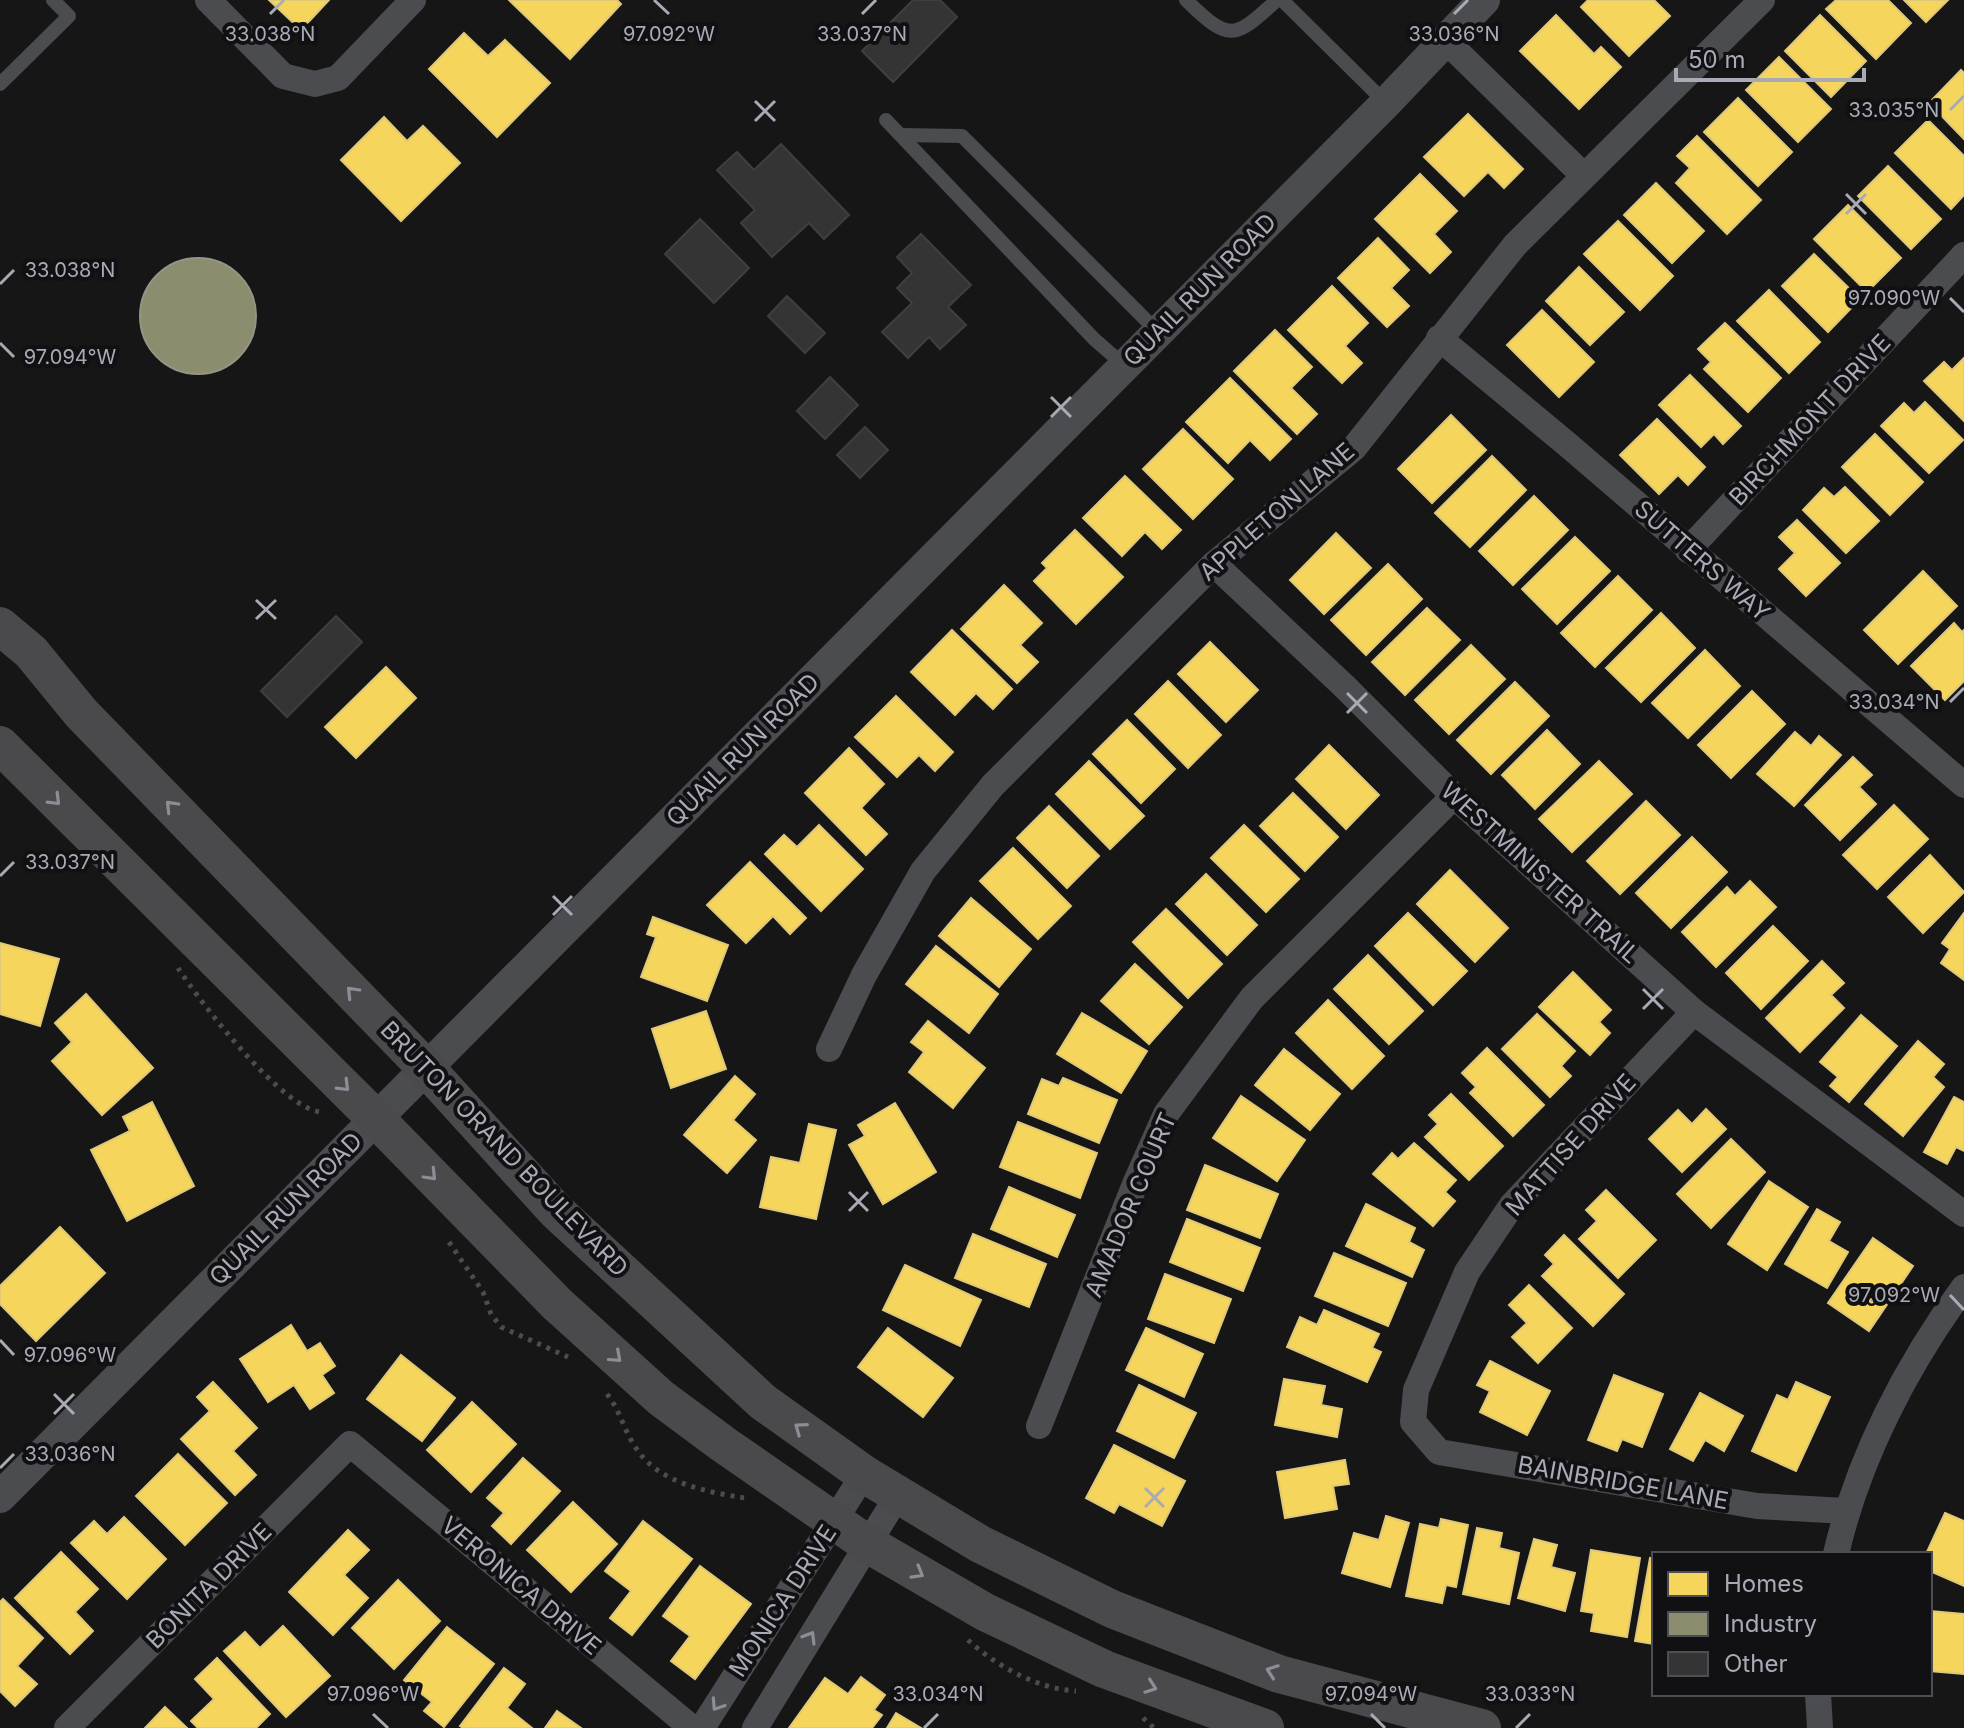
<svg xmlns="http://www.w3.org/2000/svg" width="1964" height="1728" font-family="Inter,sans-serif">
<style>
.homes{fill:#f6d55c;stroke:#dfc877;stroke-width:2}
.industry{fill:#8c8c6e;stroke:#949584;stroke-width:2}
.building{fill:#343435;stroke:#3f3f42;stroke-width:2}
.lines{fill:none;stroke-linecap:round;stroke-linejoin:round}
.path{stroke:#4c4c50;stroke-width:5;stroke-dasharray:4 6;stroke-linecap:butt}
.service{stroke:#4b4c4f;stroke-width:14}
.minor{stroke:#4b4c4f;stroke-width:26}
.tertiary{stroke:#4b4c4f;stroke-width:32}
.secondary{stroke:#4a4a4d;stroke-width:38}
.oneway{stroke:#8c8d96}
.oneway2{stroke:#8c8e97}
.ticks{fill:none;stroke:#a8aab6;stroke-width:3}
.labels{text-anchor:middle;stroke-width:8;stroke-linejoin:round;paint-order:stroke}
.street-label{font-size:24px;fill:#a8aab6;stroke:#111012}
.ticks-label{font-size:20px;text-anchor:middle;fill:#a8aab6;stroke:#111012;stroke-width:8;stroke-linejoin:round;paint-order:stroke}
</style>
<rect width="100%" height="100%" fill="#161616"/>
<g class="homes">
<polygon points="269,0 329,0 301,30"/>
<polygon points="509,0 617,0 621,4 570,59"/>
<polygon points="1588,0 1654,0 1670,16 1629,56 1581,7"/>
<polygon points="1836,0 1888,0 1911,23 1876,59 1826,9"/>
<polygon points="1904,0 1948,0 1926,22"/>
<polygon points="1556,15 1594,54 1601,47 1621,67 1579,109 1520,51"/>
<polygon points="1820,15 1866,61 1831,97 1785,51"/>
<polygon points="464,33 488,56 505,40 550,83 497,137 429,69"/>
<polygon points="1779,57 1831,109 1798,142 1746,90"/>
<polygon points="1961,70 1964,73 1964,139 1929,103"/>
<polygon points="1738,98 1792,152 1758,186 1704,132"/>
<polygon points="1468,114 1523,169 1504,188 1488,172 1464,196 1424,157"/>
<polygon points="384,117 407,141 423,126 460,163 401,221 341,160"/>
<polygon points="1928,120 1964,156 1964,195 1951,209 1895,153"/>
<polygon points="1697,136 1761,200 1727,234 1676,183 1690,168 1677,156"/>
<polygon points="1888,166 1941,219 1911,249 1858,196"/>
<polygon points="1420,174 1457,211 1434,234 1451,252 1430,273 1375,219"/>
<polygon points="1656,183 1704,231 1672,263 1624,215"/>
<polygon points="1848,205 1901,258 1867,292 1814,239"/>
<polygon points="1618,221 1673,276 1640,310 1584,254"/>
<polygon points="1378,238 1409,270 1391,288 1409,306 1387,327 1338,278"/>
<polygon points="1814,254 1860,299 1828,332 1782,286"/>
<polygon points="1579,267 1624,312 1590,345 1546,301"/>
<polygon points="1332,286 1368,323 1345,346 1362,363 1342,383 1288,330"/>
<polygon points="1769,290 1820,342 1789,373 1737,321"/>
<polygon points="1542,310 1594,362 1559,397 1507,345"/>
<polygon points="1725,323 1781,378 1748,412 1704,369 1711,362 1698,349"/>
<polygon points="1275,330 1312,367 1291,388 1317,414 1297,434 1234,371"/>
<polygon points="1964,358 1964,421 1924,381 1944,362 1952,370"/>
<polygon points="1690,375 1741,426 1723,444 1714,434 1701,447 1659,405"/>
<polygon points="1230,378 1291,439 1270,460 1250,440 1228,463 1186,422"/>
<polygon points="1925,402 1963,440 1929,473 1881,426 1904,403 1914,413"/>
<polygon points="1451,415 1486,450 1432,503 1398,469"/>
<polygon points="1657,419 1705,467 1688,485 1678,475 1659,494 1620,455"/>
<polygon points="1183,429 1233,479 1193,519 1143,469"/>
<polygon points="1875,434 1923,482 1890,515 1842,467"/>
<polygon points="1492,456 1526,490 1470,547 1435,513"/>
<polygon points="1125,476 1181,530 1162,549 1145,532 1122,556 1083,518"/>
<polygon points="1845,487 1879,521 1846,553 1803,510 1824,488 1834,497"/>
<polygon points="1534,496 1568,530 1513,585 1479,551"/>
<polygon points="1797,520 1840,563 1806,596 1779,569 1795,553 1779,537"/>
<polygon points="1075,530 1123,577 1076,624 1034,581 1047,568 1042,563"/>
<polygon points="1336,533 1371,568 1324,614 1290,580"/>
<polygon points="1575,537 1610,571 1557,624 1522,589"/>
<polygon points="1388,564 1422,599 1366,655 1331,620"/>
<polygon points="1923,571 1957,606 1898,664 1864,630"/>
<polygon points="1618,576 1652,610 1595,667 1561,633"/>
<polygon points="1004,585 1042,623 1020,645 1038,662 1017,683 961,629"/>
<polygon points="1427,608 1460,640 1405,695 1372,662"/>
<polygon points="1661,613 1695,648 1641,702 1606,668"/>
<polygon points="1954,623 1962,632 1964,630 1964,681 1945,700 1911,666"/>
<polygon points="952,630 1012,689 993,709 976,693 955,715 911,672"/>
<polygon points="1210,642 1258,690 1226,722 1178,674"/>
<polygon points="1471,645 1505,679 1449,734 1415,700"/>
<polygon points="1705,650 1740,686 1688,738 1652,703"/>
<polygon points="386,667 416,698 356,758 325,727"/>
<polygon points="1168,681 1221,735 1188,768 1135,714"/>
<polygon points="1515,682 1549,716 1491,774 1457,740"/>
<polygon points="1752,691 1785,724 1731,778 1698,745"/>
<polygon points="896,696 953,752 935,771 919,755 897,777 855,737"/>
<polygon points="1127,720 1175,769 1141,803 1093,754"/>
<polygon points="1547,730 1580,764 1535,809 1502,775"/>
<polygon points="1795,732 1811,746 1819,736 1841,755 1794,806 1757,774"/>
<polygon points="1329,745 1379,795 1346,829 1296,779"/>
<polygon points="849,748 884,784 861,808 887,834 866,855 805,793"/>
<polygon points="1853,757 1872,775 1859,787 1876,804 1840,840 1805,805"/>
<polygon points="1089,761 1144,816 1110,849 1056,794"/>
<polygon points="1599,761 1632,794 1572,852 1539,819"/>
<polygon points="1293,793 1338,837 1305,871 1260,826"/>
<polygon points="1646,801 1680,835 1620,894 1587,861"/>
<polygon points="1894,805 1928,839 1877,889 1843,855"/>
<polygon points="1049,806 1099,856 1067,888 1017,838"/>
<polygon points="819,825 863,869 821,911 765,854 784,835 797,847"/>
<polygon points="1244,825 1299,879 1266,912 1211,858"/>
<polygon points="1692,837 1727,872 1671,928 1636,893"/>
<polygon points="1013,848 1071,906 1038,939 980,881"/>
<polygon points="1930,855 1964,892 1923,933 1888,897"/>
<polygon points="750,862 806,918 790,934 773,916 746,943 707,905"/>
<polygon points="1450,870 1508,928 1475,962 1417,904"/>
<polygon points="1206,874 1257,925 1227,955 1176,904"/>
<polygon points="1750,881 1776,907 1716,967 1682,932 1727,887 1735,896"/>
<polygon points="971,898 1031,949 999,987 939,936"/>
<polygon points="1166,909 1222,964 1188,998 1133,942"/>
<polygon points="1408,913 1467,971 1433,1005 1375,946"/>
<polygon points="1964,913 1964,980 1941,963 1950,949 1942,943"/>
<polygon points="653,917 728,945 707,1001 641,977 656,937 647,934"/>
<polygon points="1773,926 1808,961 1761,1009 1726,973"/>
<polygon points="0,943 59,959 40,1026 0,1014"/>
<polygon points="936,946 998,994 969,1033 906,984"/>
<polygon points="1368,955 1423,1011 1389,1044 1334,989"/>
<polygon points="1822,961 1844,983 1831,995 1844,1008 1800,1052 1766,1018"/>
<polygon points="1135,964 1182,1007 1149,1044 1101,1001"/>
<polygon points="1573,972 1611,1010 1599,1022 1610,1033 1590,1055 1539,1007"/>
<polygon points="86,994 153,1068 102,1115 52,1061 72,1042 55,1023"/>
<polygon points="1328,1000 1384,1056 1352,1089 1296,1033"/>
<polygon points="706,1011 726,1069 671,1088 652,1029"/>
<polygon points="1082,1013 1147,1051 1121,1093 1057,1054"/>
<polygon points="1537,1014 1575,1051 1561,1066 1571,1076 1550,1097 1502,1049"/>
<polygon points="1861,1015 1897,1046 1849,1102 1830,1086 1838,1077 1820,1062"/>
<polygon points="928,1021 985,1068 953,1108 909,1072 924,1052 911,1042"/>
<polygon points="1918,1041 1944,1064 1933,1077 1944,1087 1903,1136 1865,1104"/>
<polygon points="1487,1048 1544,1105 1513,1136 1470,1093 1476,1087 1462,1073"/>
<polygon points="1284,1049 1340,1094 1310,1130 1255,1085"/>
<polygon points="735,1076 755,1094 733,1120 756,1140 727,1173 684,1135"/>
<polygon points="1063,1078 1117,1100 1099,1143 1028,1114 1042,1079 1059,1086"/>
<polygon points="1451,1094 1503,1146 1469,1180 1425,1137 1438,1124 1429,1115"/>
<polygon points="1241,1096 1305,1140 1277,1181 1213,1138"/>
<polygon points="1954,1097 1964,1102 1964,1151 1956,1147 1947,1164 1924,1152"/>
<polygon points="152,1102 194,1186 127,1221 91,1150 130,1131 123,1117"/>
<polygon points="895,1103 936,1172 883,1204 849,1145 865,1136 858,1125"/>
<polygon points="1706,1109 1726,1129 1682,1172 1649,1139 1678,1110 1692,1124"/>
<polygon points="1018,1122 1097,1153 1080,1198 1000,1167"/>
<polygon points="809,1124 836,1130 816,1219 760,1207 771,1157 800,1163"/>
<polygon points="1731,1139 1765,1172 1711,1228 1677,1194"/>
<polygon points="1414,1143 1456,1180 1445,1192 1455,1201 1433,1226 1373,1174 1392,1153 1398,1159"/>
<polygon points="1205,1165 1278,1194 1260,1238 1187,1210"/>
<polygon points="1769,1181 1808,1207 1767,1270 1728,1244"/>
<polygon points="1009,1187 1075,1215 1057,1257 991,1229"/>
<polygon points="1606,1190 1656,1240 1618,1278 1579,1239 1597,1221 1586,1210"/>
<polygon points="1366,1204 1415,1228 1409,1242 1424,1250 1412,1277 1346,1246"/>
<polygon points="1817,1209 1840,1222 1829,1241 1848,1252 1827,1288 1785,1264"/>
<polygon points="1187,1219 1260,1248 1243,1291 1170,1262"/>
<polygon points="60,1227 105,1273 36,1341 0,1304 0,1286"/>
<polygon points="973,1234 1046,1264 1029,1307 955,1278"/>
<polygon points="1564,1235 1624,1294 1593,1326 1542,1276 1554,1264 1545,1255"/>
<polygon points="1873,1238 1913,1266 1869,1331 1828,1303"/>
<polygon points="1334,1253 1406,1283 1388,1326 1315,1296"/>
<polygon points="905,1265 981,1300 960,1346 883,1310"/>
<polygon points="1165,1274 1231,1299 1214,1343 1148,1319"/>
<polygon points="1529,1285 1572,1328 1538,1363 1512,1337 1527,1323 1509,1305"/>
<polygon points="1324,1310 1379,1334 1372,1348 1381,1352 1367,1382 1287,1347 1300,1317 1317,1325"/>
<polygon points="291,1325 307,1351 320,1343 335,1366 322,1375 334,1393 310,1409 294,1385 268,1402 240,1359"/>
<polygon points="888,1328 953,1378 923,1417 858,1367"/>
<polygon points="1146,1328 1203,1354 1184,1397 1126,1370"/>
<polygon points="401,1355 455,1398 422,1441 367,1399"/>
<polygon points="1490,1361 1550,1391 1527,1435 1480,1412 1490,1391 1477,1385"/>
<polygon points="1614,1375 1663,1394 1642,1447 1622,1439 1617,1451 1588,1440"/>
<polygon points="1284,1379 1325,1386 1321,1405 1342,1409 1337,1437 1275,1425"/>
<polygon points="213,1382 257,1428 233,1451 256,1475 235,1495 181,1439 210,1411 197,1397"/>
<polygon points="1796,1382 1830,1397 1796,1471 1752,1451 1777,1395 1788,1400"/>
<polygon points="1139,1385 1196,1413 1174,1458 1117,1431"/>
<polygon points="1700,1393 1743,1416 1724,1451 1705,1440 1693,1461 1670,1449"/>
<polygon points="472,1402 516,1444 471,1492 427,1450"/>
<polygon points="1114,1445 1185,1481 1162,1526 1119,1504 1114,1513 1086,1498"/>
<polygon points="178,1454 227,1503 185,1545 136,1496"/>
<polygon points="523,1458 560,1491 511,1544 492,1526 504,1513 487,1498"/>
<polygon points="1345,1460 1349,1484 1333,1486 1337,1509 1285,1518 1277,1472"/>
<polygon points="573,1502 617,1544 571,1592 527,1550"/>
<polygon points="1945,1513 1964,1521 1964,1586 1930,1571 1930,1554 1926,1554"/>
<polygon points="1386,1516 1409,1523 1390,1587 1342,1573 1354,1533 1379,1540"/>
<polygon points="124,1517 166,1559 127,1599 71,1543 94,1521 107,1534"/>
<polygon points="1441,1519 1468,1525 1456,1587 1446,1585 1442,1603 1406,1596 1420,1524 1439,1528"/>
<polygon points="643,1521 692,1559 632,1635 610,1618 631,1591 605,1571"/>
<polygon points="1477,1528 1502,1533 1499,1548 1519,1553 1509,1604 1463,1594"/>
<polygon points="348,1530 369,1550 344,1575 368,1598 333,1635 289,1592"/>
<polygon points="1534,1539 1557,1545 1551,1567 1575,1573 1565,1611 1518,1598"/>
<polygon points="1591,1550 1640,1558 1627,1637 1591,1631 1594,1613 1581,1611"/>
<polygon points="61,1552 98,1589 75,1612 93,1631 70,1654 15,1598"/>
<polygon points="1650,1558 1654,1559 1654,1644 1635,1641"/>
<polygon points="700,1566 751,1604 695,1679 671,1661 690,1636 663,1616"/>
<polygon points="398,1580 440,1621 394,1669 352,1628"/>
<polygon points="3,1599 43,1638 17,1666 37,1684 15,1706 0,1691 0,1602"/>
<polygon points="1930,1611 1964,1614 1964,1674 1930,1671"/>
<polygon points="283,1626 330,1676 286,1717 224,1651 245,1632 260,1648"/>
<polygon points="447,1627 494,1664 444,1727 424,1711 432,1702 404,1680"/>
<polygon points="217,1658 270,1714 256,1728 198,1728 191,1721 214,1699 195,1679"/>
<polygon points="504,1668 525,1684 507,1708 532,1728 463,1728 460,1726"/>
<polygon points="861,1677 885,1695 874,1710 882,1715 872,1728 789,1728 825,1678 848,1694"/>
<polygon points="165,1707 187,1728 145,1728"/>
<polygon points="557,1711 581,1728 545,1728"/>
<polygon points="896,1713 921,1728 887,1728"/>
</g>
<circle class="industry" cx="198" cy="316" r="58"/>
<g class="building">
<polygon points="913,0 940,0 957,17 893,82 862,51"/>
<polygon points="781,144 849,215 824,239 809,223 772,257 741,223 755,210 717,170 737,152 754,170"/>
<polygon points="700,219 749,268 714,303 665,254"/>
<polygon points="921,234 971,285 948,307 966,325 940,349 929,337 908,358 882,332 912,303 897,288 912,273 897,257"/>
<polygon points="787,296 825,333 805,353 768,316"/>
<polygon points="830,377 858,405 825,439 797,411"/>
<polygon points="865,427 888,450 860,478 837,455"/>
<polygon points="336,616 362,642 287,717 261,691"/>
</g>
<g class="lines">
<g class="path">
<path d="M178,968C198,999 286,1115 324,1112"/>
<polyline points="449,1242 483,1292 491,1314 501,1327 568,1357"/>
<path d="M607,1394C620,1410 624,1431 636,1448C658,1483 707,1492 745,1498"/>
<path d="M968,1640C996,1666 1038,1689 1076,1691"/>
<polyline points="1143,1718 1154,1728"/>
</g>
<g class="service">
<path d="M1186,0C1230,43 1234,39 1277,0"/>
<polyline points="1282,0 1386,103"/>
<polyline points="0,84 69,16 53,0"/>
<polyline points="886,120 1094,339 1125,366"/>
<polyline points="901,135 962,136 1158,332"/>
</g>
<g class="minor">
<polyline points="208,0 283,76 315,84 338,78 413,0"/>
<polyline points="1445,40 1583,175"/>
<polyline points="1439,338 1568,445 1964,785"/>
<polyline points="1688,550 1964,255"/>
<polyline points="1214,564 1344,686 1454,796 1694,1012 1964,1214"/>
<polyline points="1694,1012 1512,1205 1467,1272 1416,1390 1413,1422 1439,1452 1757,1506 1846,1511"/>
<polyline points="829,1049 864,975 923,871 993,785 1214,564 1354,448 1515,245 1762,0"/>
<polyline points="1039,1426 1135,1184 1166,1114 1252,998 1454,796"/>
<path d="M1836,1554C1858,1459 1906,1366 1964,1287"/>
<polyline points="1818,1694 1820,1728"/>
<polyline points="67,1728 350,1444 692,1728"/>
<polyline points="702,1728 864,1474"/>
<polyline points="755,1728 898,1495"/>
</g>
<polyline class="tertiary" points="0,1497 1386,103 1484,0"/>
<g class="secondary">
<polyline points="0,626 31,652 81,713 426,1068 556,1211 763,1402 864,1474 980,1544 1112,1609 1279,1674 1482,1728"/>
<polyline points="0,745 376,1119 557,1304 661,1398 723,1444 866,1543 985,1612 1104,1669 1265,1728"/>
</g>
</g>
<defs><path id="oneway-chevron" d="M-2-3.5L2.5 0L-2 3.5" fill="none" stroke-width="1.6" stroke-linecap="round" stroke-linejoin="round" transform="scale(2)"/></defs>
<g class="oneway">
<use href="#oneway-chevron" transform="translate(55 800) rotate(45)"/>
<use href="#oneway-chevron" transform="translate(171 806) rotate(-134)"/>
<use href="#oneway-chevron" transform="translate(352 992) rotate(-134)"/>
<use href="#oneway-chevron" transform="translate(344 1086) rotate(45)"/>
<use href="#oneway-chevron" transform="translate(431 1175) rotate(46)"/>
<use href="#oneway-chevron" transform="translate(616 1357) rotate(42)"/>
<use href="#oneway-chevron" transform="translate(800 1428) rotate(-144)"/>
<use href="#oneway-chevron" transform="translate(918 1573) rotate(30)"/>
<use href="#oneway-chevron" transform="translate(1272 1671) rotate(-160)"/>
<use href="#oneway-chevron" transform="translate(1151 1687) rotate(20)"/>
</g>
<g class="oneway2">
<use href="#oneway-chevron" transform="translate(810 1637) rotate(-59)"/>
<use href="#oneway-chevron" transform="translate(717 1705) rotate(123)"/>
</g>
<path class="ticks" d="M654,0L669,14M270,14L284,0M862,14L876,0M1454,14L1468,0M755,101L775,121M1950,110L1964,96M755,121L775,101M1846,194L1866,214M1846,214L1866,194M0,284L14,270M1950,298L1964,312M0,343L14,357M1051,397L1071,417M1051,417L1071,397M256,600L276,619M256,619L276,600M1347,693L1367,713M1950,702L1964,688M1347,713L1367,693M0,876L14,862M553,896L572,915M553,915L572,896M1643,989L1663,1009M1643,1009L1663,989M849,1192L868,1211M849,1211L868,1192M1950,1295L1964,1310M0,1340L14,1355M54,1394L74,1414M54,1414L74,1394M0,1468L14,1454M1145,1488L1164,1507M1145,1507L1164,1488M373,1714L388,1728M1371,1714L1385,1728M924,1728L938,1714M1516,1728L1530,1714"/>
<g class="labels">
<g class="street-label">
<text transform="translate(1200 290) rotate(-45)" y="8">QUAIL RUN ROAD</text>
<text transform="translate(1810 420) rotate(-47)" y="8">BIRCHMONT DRIVE</text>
<text transform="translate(1277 512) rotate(-41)" y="8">APPLETON LANE</text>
<text transform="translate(1702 561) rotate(41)" y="8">SUTTERS WAY</text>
<text transform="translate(743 750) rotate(-45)" y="8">QUAIL RUN ROAD</text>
<text transform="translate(1540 873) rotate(42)" y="8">WESTMINISTER TRAIL</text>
<text transform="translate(1571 1145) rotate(-48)" y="8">MATTISE DRIVE</text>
<text transform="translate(504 1149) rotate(46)" y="8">BRUTON ORAND BOULEVARD</text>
<text transform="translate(1131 1205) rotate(-67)" y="8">AMADOR COURT</text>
<text transform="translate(286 1209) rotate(-45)" y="8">QUAIL RUN ROAD</text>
<text transform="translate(1623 1483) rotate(10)" y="8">BAINBRIDGE LANE</text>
<text transform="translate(209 1586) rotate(-45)" y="8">BONITA DRIVE</text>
<text transform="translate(521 1586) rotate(40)" y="8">VERONICA DRIVE</text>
<text transform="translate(783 1601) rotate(-57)" y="8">MONICA DRIVE</text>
</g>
</g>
<g class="ticks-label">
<text x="270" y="41">33.038°N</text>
<text x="669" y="41">97.092°W</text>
<text x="862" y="41">33.037°N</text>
<text x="1454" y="41">33.036°N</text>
<text x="1894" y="117">33.035°N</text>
<text x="70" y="277">33.038°N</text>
<text x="1894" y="305">97.090°W</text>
<text x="70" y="364">97.094°W</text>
<text x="1894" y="709">33.034°N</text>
<text x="70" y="869">33.037°N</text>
<text x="1894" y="1302">97.092°W</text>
<text x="70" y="1362">97.096°W</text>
<text x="70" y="1461">33.036°N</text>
<text x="1530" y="1701">33.033°N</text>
<text x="373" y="1701">97.096°W</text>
<text x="938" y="1701">33.034°N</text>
<text x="1371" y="1701">97.094°W</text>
</g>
<rect x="1652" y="1552" width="280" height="144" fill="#111012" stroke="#4d4e54" stroke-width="2"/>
<rect x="1668" y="1572" width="40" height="24" fill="#f6d55c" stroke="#4d4e54" stroke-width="2"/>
<text x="1724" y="1592" font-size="24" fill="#a8aab6">Homes</text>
<rect x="1668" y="1612" width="40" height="24" fill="#8c8c6e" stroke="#4d4e54" stroke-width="2"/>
<text x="1724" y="1632" font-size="24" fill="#a8aab6">Industry</text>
<rect x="1668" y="1652" width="40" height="24" fill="#343435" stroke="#4d4e54" stroke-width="2"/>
<text x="1724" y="1672" font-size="24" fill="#a8aab6">Other</text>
<path d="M1676 68v12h188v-12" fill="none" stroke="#a8aab6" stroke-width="4"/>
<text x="1688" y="68" font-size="24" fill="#a8aab6" stroke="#111012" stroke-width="6" paint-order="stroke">50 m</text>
</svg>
